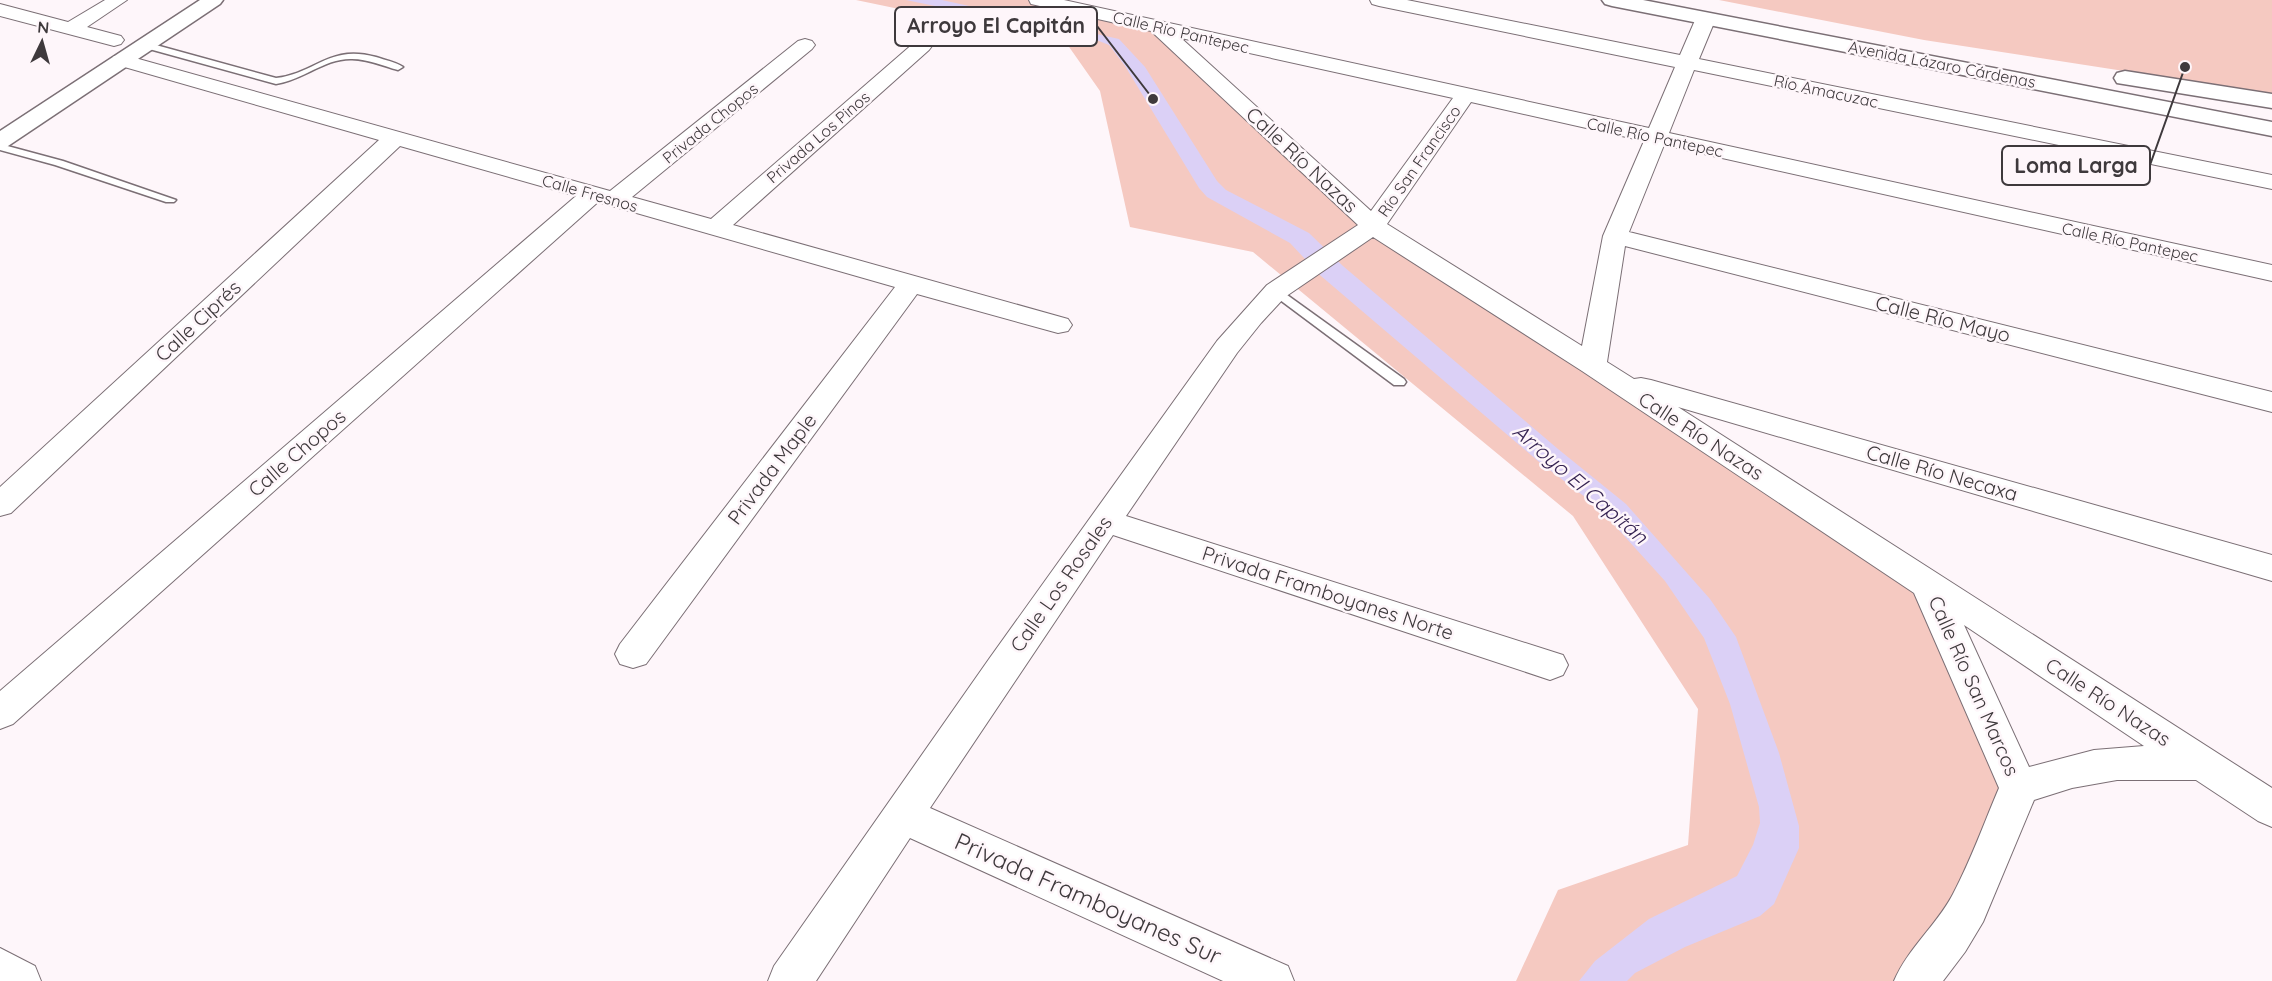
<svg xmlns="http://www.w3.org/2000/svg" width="2272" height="981" font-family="Quicksand,sans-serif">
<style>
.green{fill:#f5c9c1}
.water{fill:#dbd0f6}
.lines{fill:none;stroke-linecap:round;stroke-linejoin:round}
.service-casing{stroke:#7b6f75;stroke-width:3}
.minor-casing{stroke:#7b6f75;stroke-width:2}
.tertiary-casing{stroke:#7b6f75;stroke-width:3}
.trunk-casing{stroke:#7b6f75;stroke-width:3}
.service{fill:#fff;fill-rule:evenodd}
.minor{fill:#fff;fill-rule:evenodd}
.tertiary{fill:#fff;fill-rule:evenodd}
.trunk{fill:#fff;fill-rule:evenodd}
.labels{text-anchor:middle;stroke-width:5;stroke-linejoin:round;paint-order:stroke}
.far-street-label{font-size:16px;fill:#3e393c;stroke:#fef6fa}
.street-label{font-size:20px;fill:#3e393c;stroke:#fef6fa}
.water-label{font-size:21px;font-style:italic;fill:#372554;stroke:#fef6fa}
.near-street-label{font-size:24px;fill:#3e393c;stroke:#fef6fa}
.leader{fill:none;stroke:#3e393c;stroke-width:2}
.callout-dot{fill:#3e393c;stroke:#fef6fa;stroke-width:2}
.callout{fill:#fef6fa;stroke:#3e393c;stroke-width:2}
.callout-label{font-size:21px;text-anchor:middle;font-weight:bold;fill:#3e393c}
</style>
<rect width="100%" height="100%" fill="#fef6fa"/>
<g class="green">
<polygon points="856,0 1039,0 1159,28 1373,226 1928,585 2019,788 1916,981 1516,981 1558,890 1688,845 1698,709 1573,516 1253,252 1130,227 1100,91 1067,44"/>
<polygon points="1719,0 2272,0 2272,94 1924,40"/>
</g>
<polygon class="water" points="906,0 942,0 1119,39 1145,67 1217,181 1226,190 1309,233 1343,266 1558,449 1626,504 1710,599 1736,637 1779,753 1799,826 1799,848 1774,904 1760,916 1685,947 1635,973 1627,981 1579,981 1595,961 1649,919 1737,876 1753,845 1760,823 1759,807 1730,704 1704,638 1665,581 1598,507 1538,461 1321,276 1290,243 1207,197 1199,188 1125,66 1109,45 1094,39"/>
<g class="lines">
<defs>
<g id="service">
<path d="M145,42L276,78C317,73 329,44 376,57C385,60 396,62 403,67L398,70C383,66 368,59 352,59C325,58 303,80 276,84L142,47V43Z"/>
<polygon points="0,144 63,161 176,200 174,202 166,202 55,165 0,150"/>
<polygon points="1276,287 1404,379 1406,382 1404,385 1394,385 1272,294 1270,291 1272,288"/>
</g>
<g id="minor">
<polygon points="105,0 127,0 87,27 121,36 124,40 121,44 114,46 0,16 0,4 68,22"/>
<path d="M1029,0H1064L1649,128L1675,67L1379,6L1372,4L1370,0H1407L1680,55L1696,18L1699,14H1713L1716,18L1699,59L2272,175V189L1694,70L1669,133L2272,265V281L1664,145L1629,232L2272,392V412L1625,246L1607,362L1634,379L1641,378L1651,380L2272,555V581L1678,407L2272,788V827L2258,821L2196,780H2117L2072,788L2034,800L1983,922L1965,952L1943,981H1894C1908,948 1937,925 1953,894C1971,860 1984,823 1999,788L1914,593L1582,371L1373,237L1285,297L1261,323L1237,353L1126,516L1563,655L1568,665L1563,675L1550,680L1113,535L930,808L1288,966L1294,981H1223L910,838L816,981H768L774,966L989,659L1217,341L1267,285L1358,225L1151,31L1031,4ZM1181,38L1453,98L1371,211ZM1471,102L1644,141L1603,236L1582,346L1387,224ZM1964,625L2144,746L2094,750L2029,767Z"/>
<polygon points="805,39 812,41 815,45 812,49 632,197 711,219 915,42 929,42 932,46 929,50 733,225 1068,319 1072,325 1068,331 1058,333 917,294 646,664 633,668 620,664 615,654 620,644 895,287 598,202 13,724 0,729 0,691 576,196 400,146 11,513 0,516 0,487 379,140 114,64 111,60 114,56 128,56 610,191 798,41"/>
<polygon points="0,948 35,966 41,981 0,981"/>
</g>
<polygon id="tertiary" points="200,0 223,0 220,4 8,146 0,148 0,131"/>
<g id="trunk">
<polygon points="1602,0 1643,0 2272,122 2272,136 1612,6 1605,4"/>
<polygon points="2125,71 2272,94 2272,108 2117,83 2114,78 2117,73"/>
</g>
</defs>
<use href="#service" class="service-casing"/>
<use href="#minor" class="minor-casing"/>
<use href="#tertiary" class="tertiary-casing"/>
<use href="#trunk" class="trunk-casing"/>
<use href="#service" class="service"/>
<use href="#minor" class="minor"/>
<use href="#tertiary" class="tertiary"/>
<use href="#trunk" class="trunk"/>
</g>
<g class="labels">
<g class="far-street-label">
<text transform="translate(1181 32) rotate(13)" y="6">Calle Río Pantepec</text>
<text transform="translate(1942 64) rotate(11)" y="6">Avenida Lázaro Cárdenas</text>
<text transform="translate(1826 91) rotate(12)" y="6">Río Amacuzac</text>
<text transform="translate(710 123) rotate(-39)" y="6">Privada Chopos</text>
<text transform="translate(818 137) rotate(-41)" y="6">Privada Los Pinos</text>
<text transform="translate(1655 137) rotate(12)" y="6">Calle Río Pantepec</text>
<text transform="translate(1419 161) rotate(-55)" y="6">Río San Francisco</text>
<text transform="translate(590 193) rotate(16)" y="6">Calle Fresnos</text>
<text transform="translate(2130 242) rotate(12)" y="6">Calle Río Pantepec</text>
</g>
<g class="street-label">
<text transform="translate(1302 160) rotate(43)" y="7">Calle Río Nazas</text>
<text transform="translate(1943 319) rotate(14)" y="7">Calle Río Mayo</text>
<text transform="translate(198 321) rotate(-43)" y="7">Calle Ciprés</text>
<text transform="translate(1701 436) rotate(33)" y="7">Calle Río Nazas</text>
<text transform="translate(297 453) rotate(-41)" y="7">Calle Chopos</text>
<text transform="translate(772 469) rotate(-53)" y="7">Privada Maple</text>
<text transform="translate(1942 473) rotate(16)" y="7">Calle Río Necaxa</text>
<text transform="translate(1061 584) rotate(-55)" y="7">Calle Los Rosales</text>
<text transform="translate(1328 593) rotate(18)" y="7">Privada Framboyanes Norte</text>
<text transform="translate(1974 686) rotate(66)" y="7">Calle Río San Marcos</text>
<text transform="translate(2108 702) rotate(33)" y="7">Calle Río Nazas</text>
</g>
<g class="water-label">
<text transform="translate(1580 484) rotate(41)" y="7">Arroyo El Capitán</text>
</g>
<g class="near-street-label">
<text transform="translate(1088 899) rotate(24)" y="8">Privada Framboyanes Sur</text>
</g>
</g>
<path class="leader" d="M1153 99L1097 26M2185 67L2150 165"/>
<g class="callout-dot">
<circle cx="1153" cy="99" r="6"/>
<circle cx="2185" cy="67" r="6"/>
</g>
<g class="callout">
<rect x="895" y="7" width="202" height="39" rx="6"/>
<rect x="2002" y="146" width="148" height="39" rx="6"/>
</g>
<g class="callout-label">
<text x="996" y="33">Arroyo El Capitán</text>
<text x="2076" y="173">Loma Larga</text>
</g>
<g transform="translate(42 42) rotate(5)" stroke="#fef6fa" stroke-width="4.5" paint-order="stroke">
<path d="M0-4.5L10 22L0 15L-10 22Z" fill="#3e393c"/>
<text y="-9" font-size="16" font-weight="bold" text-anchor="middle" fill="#3e393c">N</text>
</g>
</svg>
